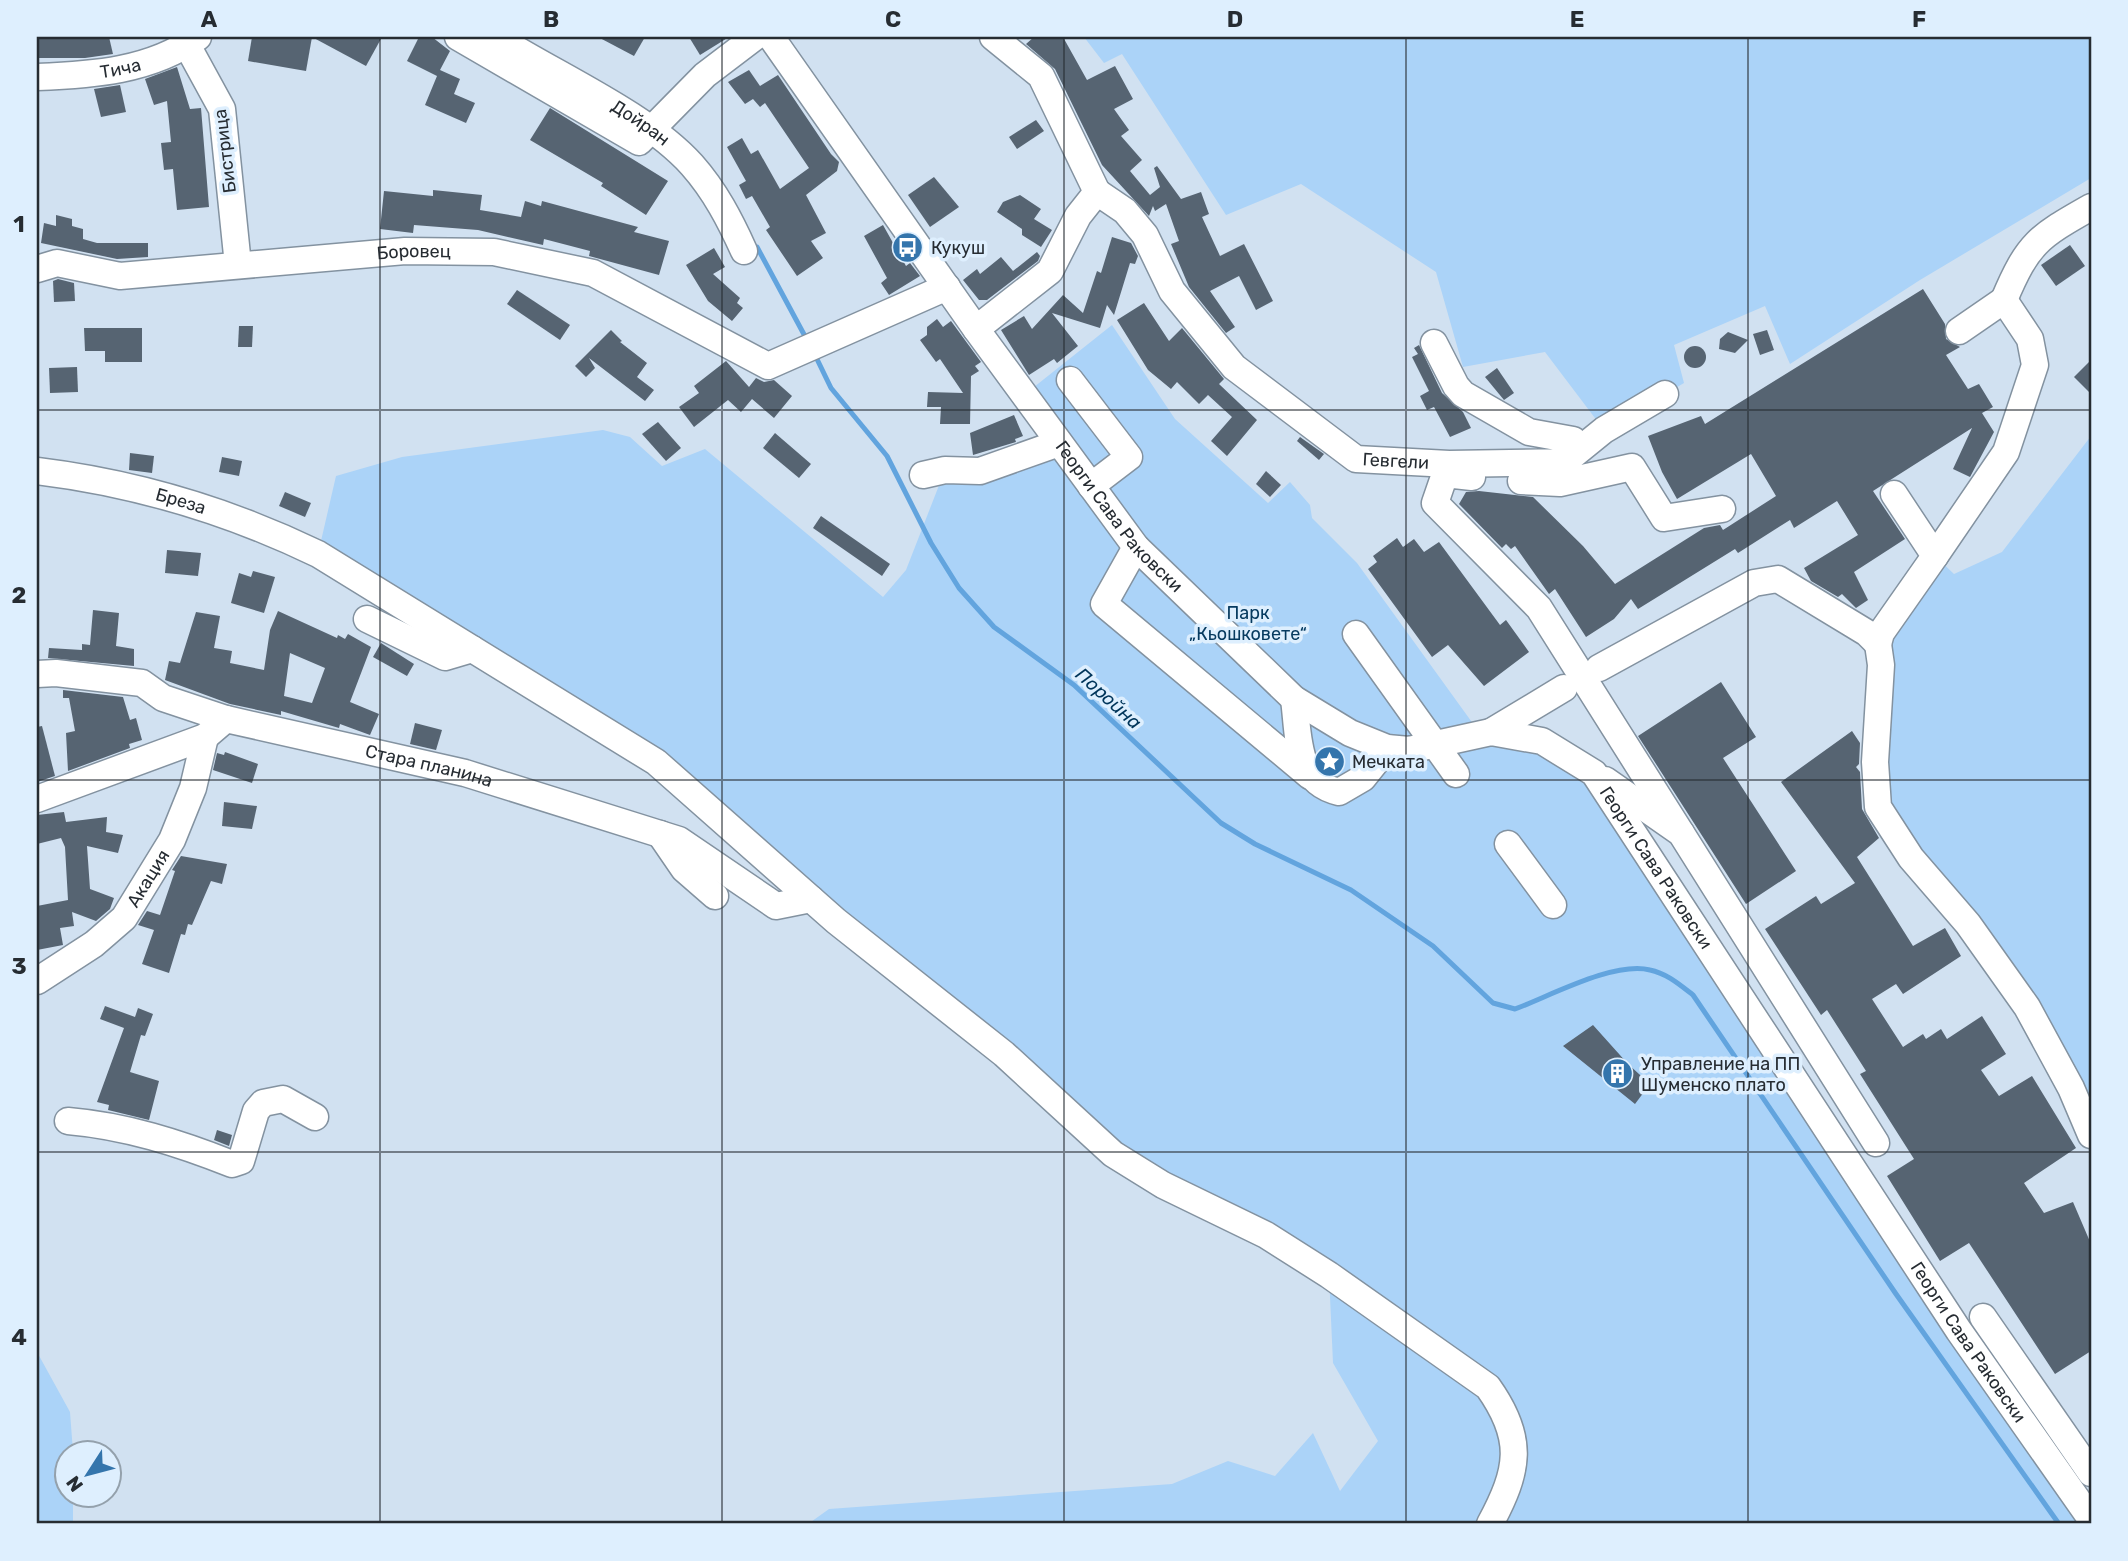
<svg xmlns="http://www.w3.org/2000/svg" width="2128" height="1561" font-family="Rubik,sans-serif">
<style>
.green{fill:#abd3f8}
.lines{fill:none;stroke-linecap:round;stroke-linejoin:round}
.stream{stroke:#62a4de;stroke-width:5}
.building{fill:#566472;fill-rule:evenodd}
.minor-casing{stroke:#8392a0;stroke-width:29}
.minor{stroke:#fff;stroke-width:26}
.grid{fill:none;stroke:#262c32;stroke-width:2;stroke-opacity:0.55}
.labels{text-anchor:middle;stroke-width:7;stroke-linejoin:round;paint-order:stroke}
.street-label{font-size:18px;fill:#262c32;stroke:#deeffe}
.poi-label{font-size:18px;fill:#262c32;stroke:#deeffe;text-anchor:start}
.park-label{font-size:18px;fill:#073b60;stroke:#deeffe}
.water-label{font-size:19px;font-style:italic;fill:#00355a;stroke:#deeffe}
.neatline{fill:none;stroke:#262c32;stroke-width:2.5}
.grid-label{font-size:23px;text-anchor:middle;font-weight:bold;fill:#262c32}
</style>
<rect width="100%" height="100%" fill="#d1e1f1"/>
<g class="green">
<polygon points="1084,37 2091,37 2091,178 1920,280 1790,364 1765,306 1674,345 1684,383 1604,430 1545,352 1463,367 1436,272 1301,184 1226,215 1122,54 1104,63"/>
<polygon points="1112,325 1175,419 1268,503 1290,482 1310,505 1312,518 1357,563 1479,732 1594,773 2091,1524 808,1524 829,1509 1172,1484 1228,1461 1275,1476 1313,1433 1340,1491 1378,1441 1333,1363 1329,1275 1163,1185 656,762 318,554 336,476 402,457 603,430 630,437 662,466 705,449 883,597 906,570 945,470 1059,443 1024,395"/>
<polygon points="2091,436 2091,1135 2071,1088 1878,807 1881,633 1935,556 1954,574 2002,552"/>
<polygon points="37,1352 70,1412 73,1452 66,1452 66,1494 73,1495 73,1524 37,1524"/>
</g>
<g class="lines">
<g class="stream">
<polyline points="757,247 807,340"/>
<path d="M815,355L831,388L887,456L931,543L959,588L994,627L1074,685L1221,823L1255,844L1351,890L1433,946L1493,1003L1515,1009C1550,996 1614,961 1650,970C1666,973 1680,985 1693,995L1896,1294L2059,1524"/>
</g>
</g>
<g class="building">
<polygon points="37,37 109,37 113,54 85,58 37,58"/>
<polygon points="252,37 312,37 306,71 248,61"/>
<polygon points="312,37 382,37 366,66"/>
<polygon points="419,37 432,37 450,51 440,70 460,79 454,94 475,103 466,123 425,105 437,76 407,61"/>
<polygon points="598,37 645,37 634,56"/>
<polygon points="689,37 729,37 700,55"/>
<polygon points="1034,37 1063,37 1087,80 1115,66 1133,99 1114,109 1129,130 1121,136 1142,160 1130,171 1150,195 1160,187 1154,168 1157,166 1181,199 1201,192 1209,214 1202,217 1220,256 1244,244 1273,301 1256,310 1239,276 1210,291 1235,327 1226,333 1189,287 1171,244 1179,241 1166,204 1155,211 1153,206 1149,216 1102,165 1055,69 1026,44"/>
<polygon points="177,67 190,109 201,108 209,207 177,210 173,169 164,170 161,143 171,142 167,101 154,105 145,79"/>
<polygon points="749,70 760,86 778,75 831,154 839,162 837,171 806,195 826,233 811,241 823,258 797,276 766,230 770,227 752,196 746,199 739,185 746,181 727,147 742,138 751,154 758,150 780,189 809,168 765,103 760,107 753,99 745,104 728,82"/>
<polygon points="120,85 126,112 101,117 94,89"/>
<polygon points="550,108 668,181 646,215 601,186 603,183 530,140"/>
<polygon points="1036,120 1044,131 1017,149 1009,137"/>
<polygon points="934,177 959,207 930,227 908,195"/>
<polygon points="433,190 482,195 480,210 521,217 525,201 541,206 542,201 638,227 634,232 669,241 659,275 589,256 590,251 544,239 543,245 478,230 414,225 413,233 380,229 384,191 433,196"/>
<polygon points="1020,195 1041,209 1034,219 1052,230 1041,247 1022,235 1022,229 997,212 1003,202"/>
<polygon points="56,215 72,219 72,226 83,229 83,239 97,243 148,243 148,257 117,259 41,243 44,223 56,226"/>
<polygon points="883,225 906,266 910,263 920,276 889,295 881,283 887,278 864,236"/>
<polygon points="1112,237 1131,243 1138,256 1135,264 1130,263 1114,315 1107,305 1100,328 1052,313 1078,346 1057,363 1054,359 1029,375 1001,330 1024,316 1032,329 1063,295 1083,313 1097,271 1101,273"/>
<polygon points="2070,245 2085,266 2056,286 2041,265"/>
<polygon points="714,248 725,267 713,274 740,298 737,303 743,308 732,321 708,301 686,265"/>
<polygon points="1037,252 1040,256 1038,261 987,300 979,300 963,280 977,269 980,274 1001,257 1013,271"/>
<polygon points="58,279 74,283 75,301 54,302 53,281"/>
<polygon points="1923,289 1945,324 1946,339 1960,347 1946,355 1968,389 1979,384 1993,407 1982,413 1994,432 1970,477 1953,469 1972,428 1873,491 1905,539 1854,572 1868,600 1856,608 1842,594 1838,597 1811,581 1804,568 1858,535 1837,501 1794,528 1790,520 1738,553 1735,549 1638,609 1631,599 1614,619 1586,637 1555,589 1549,594 1515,546 1511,549 1506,544 1502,548 1459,504 1466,492 1479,491 1533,497 1583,546 1615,584 1704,528 1720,525 1723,530 1776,496 1751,454 1677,499 1662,472 1648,436 1701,416 1705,424"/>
<polygon points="517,290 570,325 560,340 507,304"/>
<polygon points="1144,303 1169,341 1182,328 1224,379 1219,384 1257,420 1227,456 1211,441 1232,417 1208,395 1199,404 1177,382 1171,389 1148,370 1117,320"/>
<polygon points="937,319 943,327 951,321 981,362 975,366 979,371 971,376 970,424 940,424 941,407 927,407 928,392 963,393 940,359 936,362 920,340 927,335 927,327"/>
<polygon points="239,326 253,326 252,347 238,347"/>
<polygon points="84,328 142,328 142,362 105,362 105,351 85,351"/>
<polygon points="611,330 622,341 620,342 647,363 637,377 654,390 645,401 589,358 595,368 586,377 575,366"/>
<polygon points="1767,330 1774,350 1760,355 1753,334"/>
<polygon points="1728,332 1748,340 1735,353 1719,349 1720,339"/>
<polygon points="1419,345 1442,393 1463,412 1471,428 1450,437 1434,407 1427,410 1420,396 1429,391 1412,357 1418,354 1414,348"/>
<circle cx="1695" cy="357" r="11"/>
<polygon points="2091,360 2091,394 2074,377"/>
<polygon points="726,361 749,387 756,378 764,382 774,380 792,396 774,418 752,399 741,412 728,400 694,427 679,407 699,393 694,386"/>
<polygon points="77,367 78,392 50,393 49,368"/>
<polygon points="1497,368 1514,393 1504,400 1485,377"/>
<polygon points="1014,415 1023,436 1015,439 1016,442 973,455 970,433"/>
<polygon points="658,422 681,448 666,461 642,434"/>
<polygon points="775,433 811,464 799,478 763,448"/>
<polygon points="1300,437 1324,454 1319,460 1297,441"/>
<polygon points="130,453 154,456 152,473 129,470"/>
<polygon points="222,457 242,461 239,476 219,472"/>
<polygon points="1266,471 1281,485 1270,497 1256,484"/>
<polygon points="285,492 311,503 305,517 279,506"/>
<polygon points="821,516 890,564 882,576 813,528"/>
<polygon points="1397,538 1403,547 1414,539 1424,552 1439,542 1500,625 1506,620 1529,652 1484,686 1448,645 1432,657 1368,569 1377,562 1373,556"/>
<polygon points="167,550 201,553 198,576 165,573"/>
<polygon points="253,571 275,577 264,613 231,603 239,573 251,577"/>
<polygon points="93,610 119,613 116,646 134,649 134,666 48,658 49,648 82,650 82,644 90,645"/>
<path d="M278,611L337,638L338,635L345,639L348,634L371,647L350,702L379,714L370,735L340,724L339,728L281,711V715L230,704L165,680L169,661L180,663L196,612L220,616L214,648L232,651L230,663L264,670L270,630ZM290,653L325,668L312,703L284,696Z"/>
<polygon points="381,643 414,664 407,676 373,657"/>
<polygon points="1721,682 1756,737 1723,758 1796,871 1746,904 1638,736"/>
<polygon points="63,690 123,697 130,720 136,718 142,740 129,744 130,748 68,771 66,733 75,731 69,698 63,698"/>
<polygon points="415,723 442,730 436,750 410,744"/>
<polygon points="42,726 55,776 37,782 37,727"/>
<polygon points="1852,731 1860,743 1859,764 1856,767 1860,772 1862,809 1879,838 1857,857 1913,946 1945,928 1961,956 1903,994 1896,984 1872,999 1903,1047 1923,1034 1926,1039 1941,1029 1947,1039 1982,1016 2006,1054 1981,1070 1999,1096 2032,1076 2076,1148 2024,1183 2044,1213 2073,1202 2091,1244 2091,1351 2055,1374 1969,1243 1940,1261 1887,1176 1914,1159 1860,1074 1866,1071 1827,1010 1821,1015 1765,929 1816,896 1821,904 1855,883 1781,782"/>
<polygon points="225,752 258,764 252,783 213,770 217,753 224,755"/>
<polygon points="224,802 257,806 252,829 222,826"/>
<polygon points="64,812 66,822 107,817 106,832 123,835 118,853 87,846 90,889 114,898 110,909 96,921 72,912 74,926 60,928 63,945 37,950 37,906 68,900 65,847 61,838 37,844 37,815"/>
<polygon points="181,856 227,864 222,884 211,881 192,925 188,924 185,935 181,934 169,973 142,964 154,930 138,925 147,911 160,915 175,871 172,870"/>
<polygon points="105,1006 135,1017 138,1008 153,1014 145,1036 141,1035 130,1072 159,1081 149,1120 108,1110 109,1105 97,1102 124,1028 100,1019"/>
<polygon points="1593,1025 1628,1064 1650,1084 1635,1104 1563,1046"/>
<polygon points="217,1130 232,1135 229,1146 214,1140"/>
</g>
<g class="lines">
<defs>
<g id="minor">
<polyline points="458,37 639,142 705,75 755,37"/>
<path id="s1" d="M496,37C556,75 646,114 692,165C715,191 730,220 744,251"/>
<path id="s2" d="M771,37L976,329L1136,547L1294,699L1350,733L1387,748L1409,750L1491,732L1542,741L1594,773L1959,1331L2091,1519"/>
<polyline points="993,37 1041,76 1097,192"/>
<polyline points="187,45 222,109 238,265"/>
<path id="s3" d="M37,77C92,75 151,71 198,37"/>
<path id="s4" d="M1097,192L1125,211L1145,235L1172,291L1234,367L1356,459L1449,464L1568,462L1576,447L1573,440L1529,432L1463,394L1456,386L1434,343"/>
<path id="s5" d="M37,269L57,263L120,276L405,251L494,252L593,273L768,366L947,287"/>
<path d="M2004,300C2028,243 2038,237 2091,207"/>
<polyline points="976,329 1050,271 1078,216 1097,192"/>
<polyline points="1070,380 1129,457 1091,486"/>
<polyline points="1572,456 1604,430 1665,394"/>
<path id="s6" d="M37,471C135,483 229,511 318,554L656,762L836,921L1004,1054L1113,1154L1163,1185L1266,1235L1329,1275L1488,1387C1525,1439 1519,1470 1490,1524"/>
<polyline points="923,475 945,470 980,471 1059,443"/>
<polyline points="1472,477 1445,474 1435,503 1539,608 1681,833"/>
<polyline points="1521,481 1560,483 1632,467 1664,518 1722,509"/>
<polyline points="1136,547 1104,604 1310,776"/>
<polyline points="1935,556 2006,452 2035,365 2030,339 2004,300 1959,331"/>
<polyline points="367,619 445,657 472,649"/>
<polyline points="1356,634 1456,774"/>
<polyline points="1878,644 1881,665 1875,762 1878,807 1911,858 1968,924 2027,1007 2071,1088 2091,1135"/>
<polyline points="1599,668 1754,583 1778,579 1867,633 1878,644 1881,633 1935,556 1894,494"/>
<polyline points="37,674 56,673 142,683 163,698 226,719"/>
<path d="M1294,699C1299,737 1295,782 1339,792L1363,778L1387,748"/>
<polyline points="1491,732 1564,688"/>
<polyline points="1605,780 1681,833 1876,1143"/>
<path id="s7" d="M37,799L205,737L226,719L465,773L679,840L776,906L811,899"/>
<polyline points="660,834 684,869 715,896"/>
<polyline points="1508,844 1553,905"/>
<path id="s8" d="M37,981L94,944L124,918L172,840L193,788L205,737"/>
<path d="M68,1121C126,1126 179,1143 232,1164L241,1161L256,1111L263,1103L283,1099L315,1117"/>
<polyline points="1983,1317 2091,1473"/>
</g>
</defs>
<use href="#minor" class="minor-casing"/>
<use href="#minor" class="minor"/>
</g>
<path class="grid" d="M380,37V1524M722,37V1524M1064,37V1524M1406,37V1524M1748,37V1524M37,410H2091M37,780H2091M37,1152H2091"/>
<defs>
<symbol id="bus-disc" viewBox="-11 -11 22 22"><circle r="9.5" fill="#3475ac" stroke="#deeffe"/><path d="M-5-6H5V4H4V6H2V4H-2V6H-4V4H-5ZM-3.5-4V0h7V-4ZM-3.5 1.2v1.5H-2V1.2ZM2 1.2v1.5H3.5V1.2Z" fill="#fff"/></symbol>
<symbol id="sight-disc" viewBox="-11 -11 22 22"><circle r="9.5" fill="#3475ac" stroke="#deeffe"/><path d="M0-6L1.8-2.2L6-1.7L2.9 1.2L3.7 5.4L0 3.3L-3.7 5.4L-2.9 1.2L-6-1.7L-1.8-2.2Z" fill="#fff"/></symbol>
<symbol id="building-disc" viewBox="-11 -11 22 22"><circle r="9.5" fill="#3475ac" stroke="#deeffe"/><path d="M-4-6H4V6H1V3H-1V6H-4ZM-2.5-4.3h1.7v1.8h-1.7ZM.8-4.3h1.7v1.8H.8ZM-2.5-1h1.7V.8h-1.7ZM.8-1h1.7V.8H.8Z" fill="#fff"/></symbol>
</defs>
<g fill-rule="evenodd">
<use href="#bus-disc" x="890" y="230" width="35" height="35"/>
<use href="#sight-disc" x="1312" y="744" width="35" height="35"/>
<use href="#building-disc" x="1600" y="1056" width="35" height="35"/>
</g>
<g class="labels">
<g class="street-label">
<text dy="6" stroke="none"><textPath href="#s3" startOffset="84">Тича</textPath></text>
<text dy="6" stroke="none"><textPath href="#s1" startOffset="168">Дойран</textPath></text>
<text transform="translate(225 151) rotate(-97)" y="6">Бистрица</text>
<text dy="6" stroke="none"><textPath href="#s5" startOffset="380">Боровец</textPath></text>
<text dy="6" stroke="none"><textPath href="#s4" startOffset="418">Гевгели</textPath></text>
<text dy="6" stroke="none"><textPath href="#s6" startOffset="147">Бреза</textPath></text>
<text dy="6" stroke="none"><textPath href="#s2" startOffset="593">Георги Сава Раковски</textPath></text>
<text dy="6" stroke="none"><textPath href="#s7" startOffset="415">Стара планина</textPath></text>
<text dy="6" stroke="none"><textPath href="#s2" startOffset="1284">Георги Сава Раковски</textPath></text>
<text dy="6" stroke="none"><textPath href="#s8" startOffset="154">Акация</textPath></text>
<text dy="6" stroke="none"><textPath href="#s2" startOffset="1852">Георги Сава Раковски</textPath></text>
</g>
<g class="poi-label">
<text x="931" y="254">Кукуш</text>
<text x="1352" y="768">Мечката</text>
<text x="1641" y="1070">Управление на ПП<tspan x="1641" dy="21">Шуменско плато</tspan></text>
</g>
<g class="park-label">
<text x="1248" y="619">Парк<tspan x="1248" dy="21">„Кьошковете“</tspan></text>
</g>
<g class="water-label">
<text transform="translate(1109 698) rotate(42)" y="7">Поройна</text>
</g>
</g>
<rect width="2128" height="1561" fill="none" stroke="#deeffe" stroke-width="77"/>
<g transform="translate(88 1474) rotate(234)"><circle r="33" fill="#deeffe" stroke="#94a1ac" stroke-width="2"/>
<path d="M0-5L12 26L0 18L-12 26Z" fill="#3475ac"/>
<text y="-10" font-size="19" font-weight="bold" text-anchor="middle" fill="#262c32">N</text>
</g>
<rect x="38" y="38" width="2052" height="1484" class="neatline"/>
<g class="grid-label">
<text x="209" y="27">A</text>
<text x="551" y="27">B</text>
<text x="893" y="27">C</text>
<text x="1235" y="27">D</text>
<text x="1577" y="27">E</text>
<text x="1919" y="27">F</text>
<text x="19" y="232">1</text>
<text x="19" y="603">2</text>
<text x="19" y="974">3</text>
<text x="19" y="1345">4</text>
</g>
</svg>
